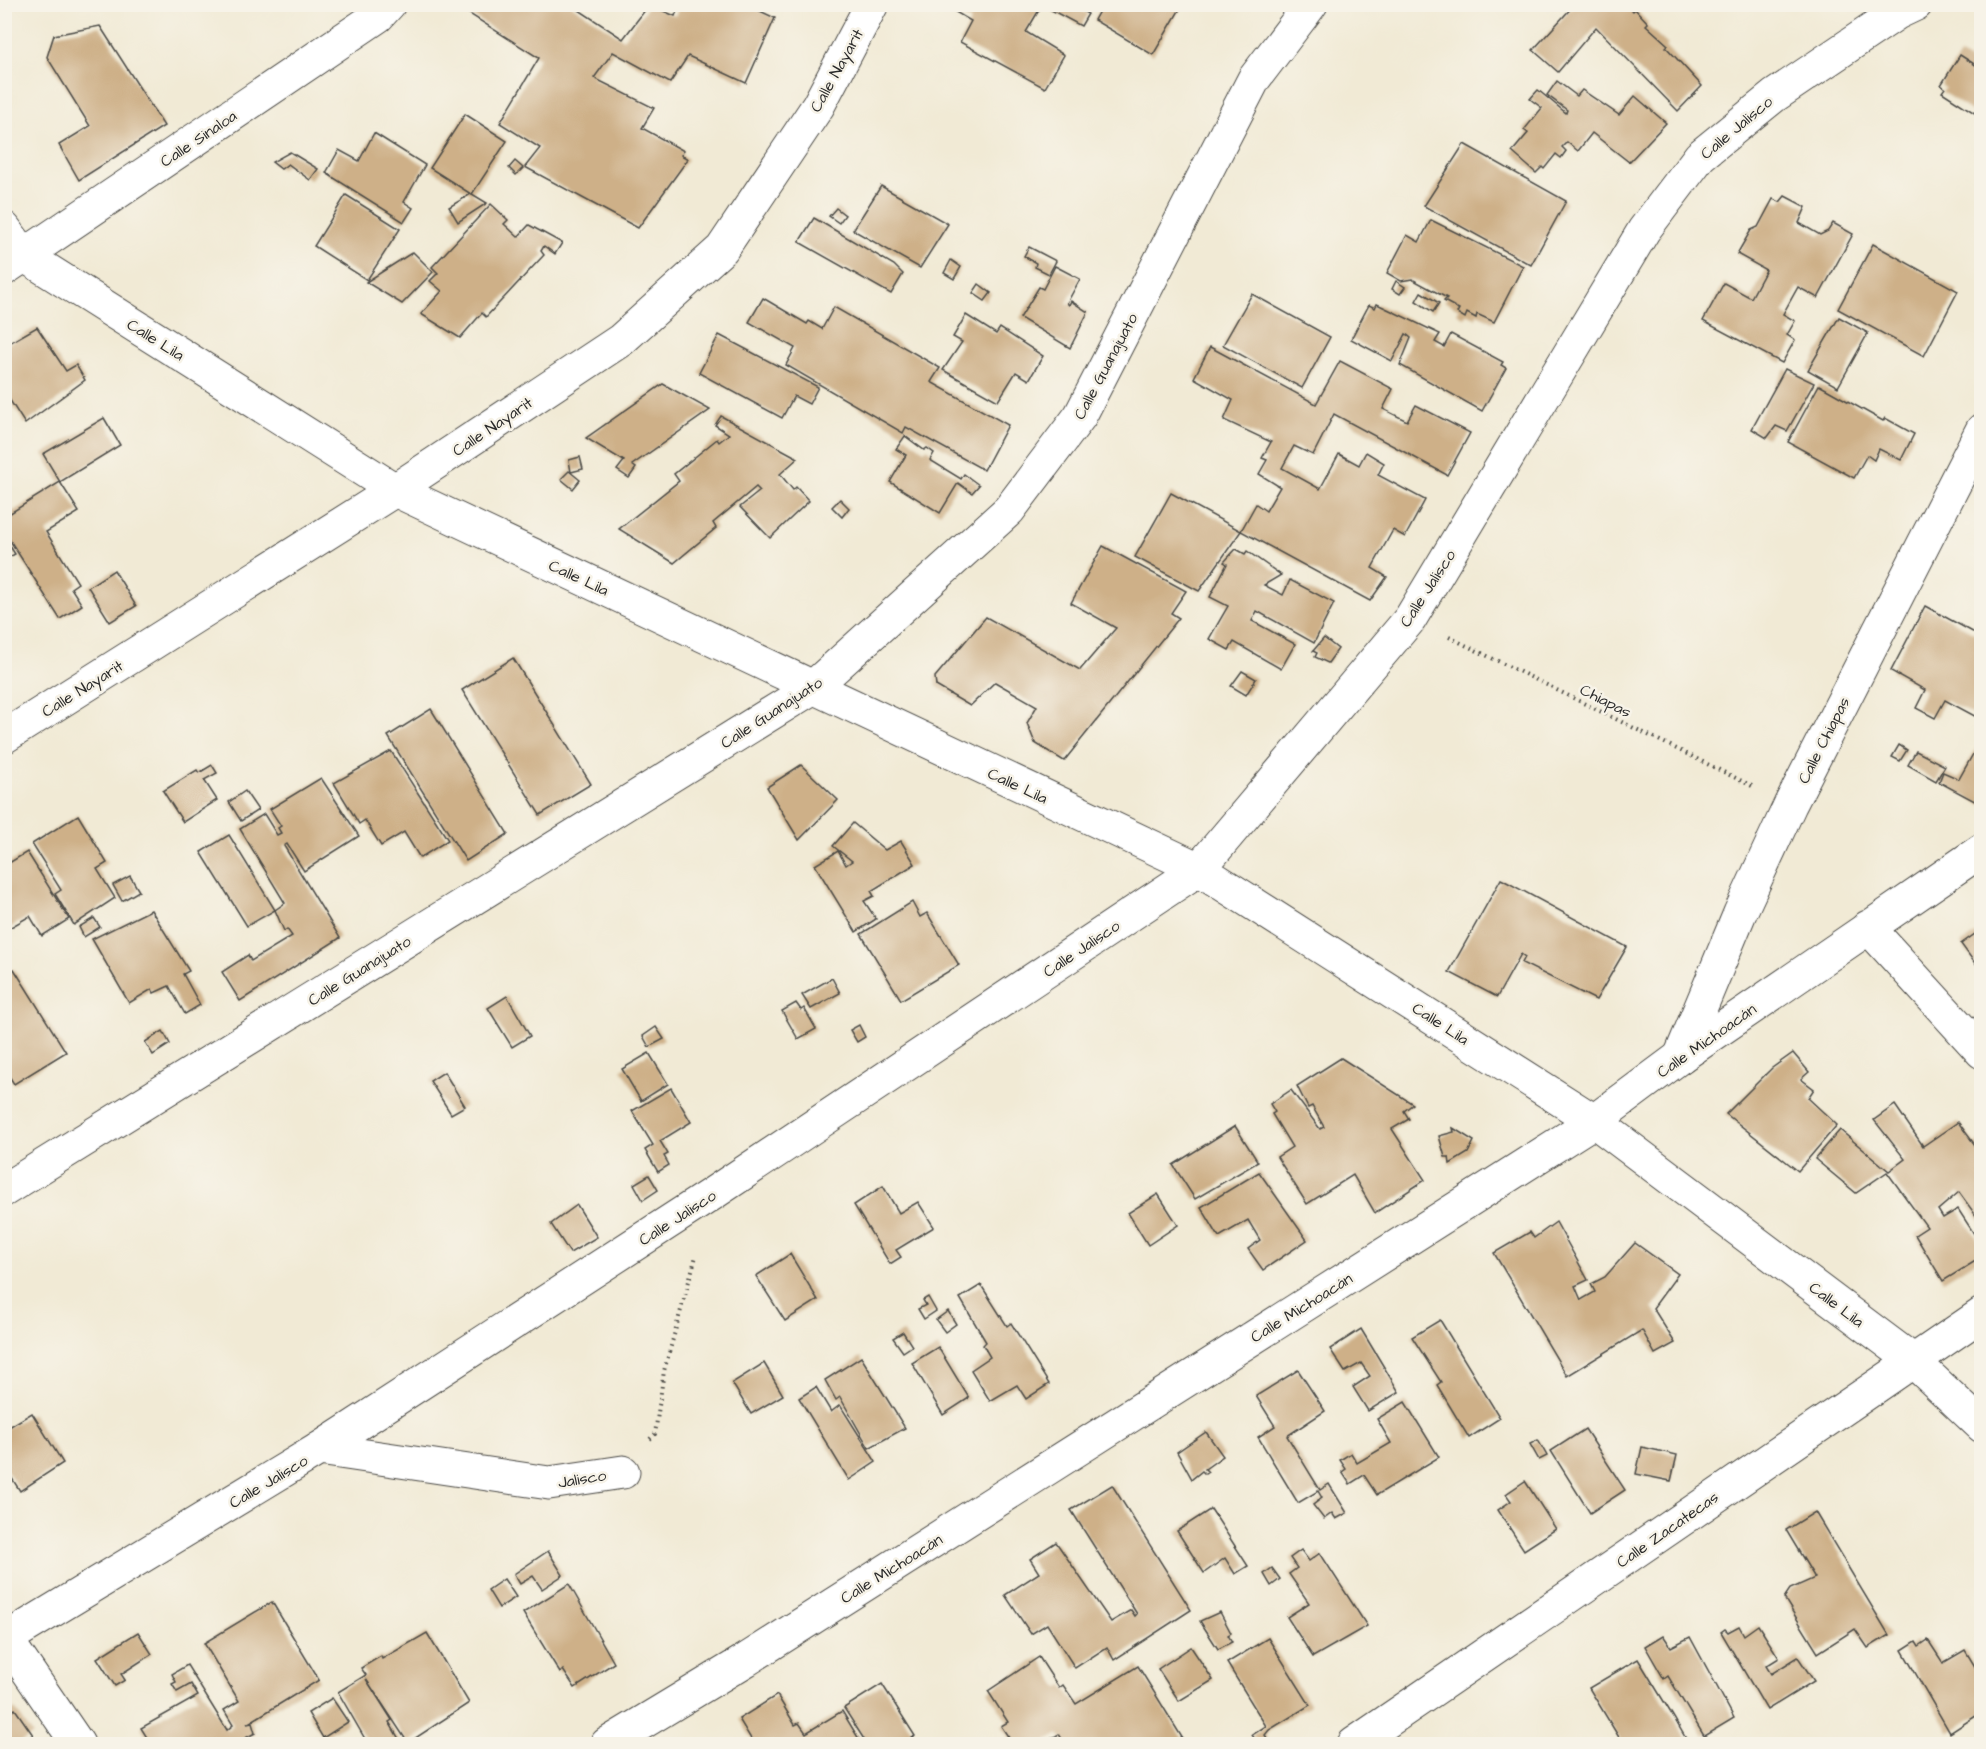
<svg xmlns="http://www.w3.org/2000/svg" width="1986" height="1749" font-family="'Architects Daughter',sans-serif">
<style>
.building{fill:#ceb088}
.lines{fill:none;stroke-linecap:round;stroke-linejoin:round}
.minor-casing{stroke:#494844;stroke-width:35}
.path{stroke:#494844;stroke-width:4;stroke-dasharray:1.5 4.5;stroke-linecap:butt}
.minor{stroke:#fff;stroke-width:33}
.labels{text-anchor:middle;stroke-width:5;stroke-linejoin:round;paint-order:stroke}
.street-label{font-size:16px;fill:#2b2b2b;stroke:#f7f3e8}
</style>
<rect width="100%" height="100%" fill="#f7f3e8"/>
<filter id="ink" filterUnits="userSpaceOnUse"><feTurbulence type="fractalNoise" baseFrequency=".0167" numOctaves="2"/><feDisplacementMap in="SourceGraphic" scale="12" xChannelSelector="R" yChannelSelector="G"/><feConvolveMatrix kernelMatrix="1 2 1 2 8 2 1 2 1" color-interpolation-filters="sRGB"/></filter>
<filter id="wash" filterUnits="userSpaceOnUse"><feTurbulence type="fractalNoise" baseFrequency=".008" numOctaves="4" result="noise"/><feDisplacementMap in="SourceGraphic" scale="24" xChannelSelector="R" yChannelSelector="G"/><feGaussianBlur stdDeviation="1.35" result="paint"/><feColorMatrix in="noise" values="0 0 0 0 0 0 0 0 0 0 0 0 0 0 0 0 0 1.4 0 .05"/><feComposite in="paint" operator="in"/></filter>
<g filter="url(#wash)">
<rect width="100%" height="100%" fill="#f1ead5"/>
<g id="blocks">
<g class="building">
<polygon points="463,4 570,4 623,39 649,5 675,16 680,4 745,4 775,18 746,83 688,56 670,83 613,52 594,78 654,108 642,128 684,151 681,155 688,159 638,228 525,167 540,148 500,123 539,58 471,15 461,8"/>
<polygon points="942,4 1070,4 1088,14 1081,26 1042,5 1026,32 1064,55 1045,88 960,42 971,21"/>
<polygon points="1103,4 1183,4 1153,55 1094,20"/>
<polygon points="1575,4 1626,4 1633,11 1635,9 1648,23 1646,25 1668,45 1666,47 1702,86 1678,111 1596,27 1558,72 1533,50"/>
<polygon points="100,26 164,126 79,180 59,145 90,126 47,57 54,35"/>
<polygon points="1960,55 1982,69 1982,105 1976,114 1942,92 1945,88 1941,85"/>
<polygon points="1557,81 1577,96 1582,90 1619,115 1635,96 1666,123 1629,162 1592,133 1578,151 1567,142 1562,147 1566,151 1561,158 1556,154 1544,169 1542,167 1536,173 1512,152 1528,133 1524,130 1542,108 1530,99 1538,90 1566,113 1567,110 1547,95"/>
<polygon points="465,114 507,141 472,194 487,203 458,222 449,207 471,194 430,168"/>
<polygon points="374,133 425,165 404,202 413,208 404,222 326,173 339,150 359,161"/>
<polygon points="1464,144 1566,201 1531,265 1424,206"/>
<polygon points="290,152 318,169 310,180 288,164 281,169 272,162"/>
<polygon points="515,161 523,168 516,175 509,168"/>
<polygon points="881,186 948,224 920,268 853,230"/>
<polygon points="346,195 400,229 367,280 314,246"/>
<polygon points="1785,196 1806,207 1799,223 1820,235 1828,231 1833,223 1853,234 1818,298 1798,287 1783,314 1795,321 1787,335 1795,340 1782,363 1703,321 1724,283 1751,298 1766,270 1737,254 1751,230 1758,227 1773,199 1780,202"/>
<polygon points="491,204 508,220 504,224 518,237 529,225 562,243 555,254 544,246 541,251 544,255 486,317 482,313 460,338 421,314 442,291 430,281 438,273 432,267"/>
<polygon points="836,208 845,215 839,223 829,216"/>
<polygon points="814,218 894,265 903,274 891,294 799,242"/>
<polygon points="1431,220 1523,266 1494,322 1477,314 1476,318 1467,313 1465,318 1457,313 1459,309 1444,301 1447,298 1412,279 1401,281 1387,273 1407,235 1419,242"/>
<polygon points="1873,244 1958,291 1924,356 1838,309"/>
<polygon points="1029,247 1056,261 1049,274 1035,267 1036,263 1024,256"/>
<polygon points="413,252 433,272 402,304 366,282"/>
<polygon points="951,260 961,267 954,279 944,273"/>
<polygon points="1055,266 1080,279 1067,303 1069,305 1071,301 1088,312 1070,348 1020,318 1039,287 1043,289"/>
<polygon points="1396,281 1405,287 1400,294 1392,289"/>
<polygon points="979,284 991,293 985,301 973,293"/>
<polygon points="1421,292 1439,303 1433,312 1416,301"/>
<polygon points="1252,294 1330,337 1302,388 1223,345"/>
<polygon points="763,298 807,324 809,321 822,329 834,307 940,368 931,382 1008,425 984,470 906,427 903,433 786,365 795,348 749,322"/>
<polygon points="1377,304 1440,334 1435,342 1444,347 1451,334 1503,362 1501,365 1506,368 1482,411 1400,365 1411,338 1406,334 1392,361 1351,339 1369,305 1375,308"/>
<polygon points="966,315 996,334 1000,328 1043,356 1029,380 1016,372 998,401 943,370 962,342 953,337"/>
<polygon points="1839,317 1868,333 1838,387 1808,370"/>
<polygon points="37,327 66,371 76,365 85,380 25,424 4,391 4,346"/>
<polygon points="719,335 818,387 809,404 794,396 782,418 699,373"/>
<polygon points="1210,347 1316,404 1340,361 1393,389 1383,409 1407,421 1416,405 1470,433 1447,475 1334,414 1313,455 1294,446 1282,468 1320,489 1339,454 1359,465 1366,452 1384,463 1378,475 1425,500 1405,537 1393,530 1372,568 1387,577 1370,601 1241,531 1256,504 1266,511 1280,487 1259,474 1267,460 1262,458 1271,442 1224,420 1233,400 1194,378"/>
<polygon points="1785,369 1814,383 1787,431 1776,426 1767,438 1752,429"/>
<polygon points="663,384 710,410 632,465 636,468 629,478 617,470 624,461 586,438"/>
<polygon points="1819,385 1883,421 1885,418 1914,434 1901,460 1879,449 1874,460 1867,455 1854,478 1788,442"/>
<polygon points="721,416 798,458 780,474 793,490 796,487 809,501 770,538 740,507 760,491 756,487 713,523 716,528 674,563 619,529 679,481 674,474 717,439 719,442 729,434 715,425"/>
<polygon points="104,418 120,445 60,482 43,454"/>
<polygon points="905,436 924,450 927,448 934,453 930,460 961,479 964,474 979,485 972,493 958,483 940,513 890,482 906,455 896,449"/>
<polygon points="580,457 583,469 571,472 569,460"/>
<polygon points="569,471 580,480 573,489 561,479"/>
<polygon points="60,482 79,512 46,532 78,583 71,588 82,605 60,619 4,531 4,517"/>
<polygon points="1171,493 1241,531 1199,591 1135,557"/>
<polygon points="840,499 849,508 842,517 832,507"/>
<polygon points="4,537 15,554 4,560"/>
<polygon points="1103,546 1186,591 1171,613 1179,618 1064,761 1035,743 1027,723 1037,706 995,682 970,706 936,686 935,677 986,617 1080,670 1116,628 1071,603"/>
<polygon points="1236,549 1245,554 1247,551 1281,575 1264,585 1283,595 1290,580 1334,603 1314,643 1257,611 1252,621 1295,644 1281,669 1234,642 1229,650 1209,639 1228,606 1210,597 1227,564 1224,562"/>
<polygon points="114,570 136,606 110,622 88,587"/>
<polygon points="1925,606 1982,637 1982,720 1945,700 1935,718 1916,708 1925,690 1891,671"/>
<polygon points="1324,638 1338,649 1328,663 1315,657 1317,653 1313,651"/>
<polygon points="513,658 591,784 540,815 462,690"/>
<polygon points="1242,671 1256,679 1246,695 1231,686"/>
<polygon points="431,709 508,834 466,861 388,736"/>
<polygon points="1982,738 1982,805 1939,782 1943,772 1959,779"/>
<polygon points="1899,745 1907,750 1900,761 1892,757"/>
<polygon points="391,751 448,840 420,858 404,832 381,846 365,820 359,824 334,783"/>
<polygon points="1916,751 1945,766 1936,781 1908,765"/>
<polygon points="212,765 217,773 204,780 217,800 183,822 163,791 197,770 199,773"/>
<polygon points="801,765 838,800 799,840 767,787"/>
<polygon points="321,778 359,836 304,871 287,844 284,846 340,938 240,1001 222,972 248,955 251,961 292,936 287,929 284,931 275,910 285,903 240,829 264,814 277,835 281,833 278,828 281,826 270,809"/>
<polygon points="245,791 258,810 241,821 229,802"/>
<polygon points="78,815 107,863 97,869 115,898 74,925 55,894 61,890 32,844"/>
<polygon points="853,823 885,850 901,841 915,864 871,891 874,896 864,901 876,919 856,932 815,865 838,851 846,865 852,861 833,846"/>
<polygon points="229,835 275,910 247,926 201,852"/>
<polygon points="27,852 69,919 42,936 30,916 4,931 4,866"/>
<polygon points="130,876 139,891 122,901 113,885"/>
<polygon points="1501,879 1627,947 1596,1000 1522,963 1525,957 1521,954 1497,997 1449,972"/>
<polygon points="912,902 920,917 927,913 959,965 901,1000 861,934"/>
<polygon points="151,910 189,971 183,974 200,1005 185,1014 169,986 154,993 152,989 129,1003 92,939"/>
<polygon points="94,918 100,927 84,937 79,927"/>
<polygon points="1982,929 1982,973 1961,944"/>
<polygon points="14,969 66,1052 14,1084 4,1068 4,975"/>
<polygon points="832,978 840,993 811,1009 802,995"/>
<polygon points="507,996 530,1036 512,1047 488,1008"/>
<polygon points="796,1003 801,1010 804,1008 816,1029 798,1039 782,1011"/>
<polygon points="859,1025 865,1037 857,1042 850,1030"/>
<polygon points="656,1027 664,1039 649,1047 643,1036"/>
<polygon points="163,1031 170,1044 153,1055 145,1042"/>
<polygon points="649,1053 668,1084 641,1101 622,1069"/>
<polygon points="1793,1053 1809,1072 1801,1079 1814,1089 1808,1098 1837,1125 1798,1171 1726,1114 1772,1068"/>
<polygon points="1341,1058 1413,1104 1404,1111 1409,1119 1392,1129 1425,1180 1375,1213 1353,1175 1307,1204 1277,1157 1292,1147 1272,1114 1275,1112 1270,1104 1291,1090 1320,1129 1324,1127 1312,1106 1308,1108 1297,1086"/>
<polygon points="444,1072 465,1106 451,1114 430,1081"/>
<polygon points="671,1088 691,1122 660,1141 668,1154 664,1156 669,1165 658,1172 645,1150 653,1145 632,1111"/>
<polygon points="1895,1105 1923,1146 1958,1122 1975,1145 1982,1140 1982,1224 1959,1192 1938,1210 1943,1218 1958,1209 1982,1246 1982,1257 1943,1281 1915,1235 1927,1227 1887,1172 1856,1193 1815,1159 1840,1130 1889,1171 1905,1159 1874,1120"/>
<polygon points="1235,1126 1258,1162 1195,1199 1173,1165"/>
<polygon points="1453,1128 1474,1141 1468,1153 1450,1164 1449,1157 1445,1157 1439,1136 1454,1132"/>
<polygon points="1259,1172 1307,1240 1263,1270 1248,1249 1260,1240 1248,1220 1219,1237 1201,1207"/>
<polygon points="649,1175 658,1190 643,1200 634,1184"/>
<polygon points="883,1186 899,1213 918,1202 934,1227 896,1250 901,1257 890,1264 854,1205"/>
<polygon points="1158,1194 1178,1225 1148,1245 1128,1213"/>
<polygon points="577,1205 597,1237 570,1253 551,1224"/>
<polygon points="1556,1222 1588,1280 1575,1286 1581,1300 1595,1292 1591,1284 1605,1277 1635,1243 1678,1274 1653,1308 1675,1343 1655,1354 1642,1330 1567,1376 1494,1253 1530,1232 1534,1238"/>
<polygon points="790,1254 818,1300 785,1321 756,1276"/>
<polygon points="981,1285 1007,1326 1011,1323 1049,1384 1026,1399 1017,1385 990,1401 971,1370 990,1357 983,1345 986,1342 960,1298"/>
<polygon points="928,1297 936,1311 924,1319 918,1309 926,1305 923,1300"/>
<polygon points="948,1311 956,1324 945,1332 936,1320"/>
<polygon points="1440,1320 1500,1418 1469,1438 1437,1385 1441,1382 1412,1337"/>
<polygon points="1361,1329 1399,1392 1368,1411 1353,1387 1370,1376 1361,1363 1345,1372 1330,1349"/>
<polygon points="903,1332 912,1346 903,1352 893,1338"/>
<polygon points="938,1347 969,1398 943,1415 912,1363"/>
<polygon points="861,1357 905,1428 869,1448 840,1397 836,1400 825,1380"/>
<polygon points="764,1363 783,1395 751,1414 732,1383"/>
<polygon points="1298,1370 1325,1411 1287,1436 1320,1490 1329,1484 1347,1513 1336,1519 1332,1513 1324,1519 1313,1505 1322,1498 1318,1491 1298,1503 1258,1437 1275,1426 1256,1396"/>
<polygon points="816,1387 831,1412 840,1405 876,1462 849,1480 799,1398"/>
<polygon points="1405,1402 1439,1457 1377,1495 1364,1475 1350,1484 1342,1472 1346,1469 1340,1460 1351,1453 1357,1463 1391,1443 1377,1419"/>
<polygon points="32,1413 63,1463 20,1491 4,1466 4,1430"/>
<polygon points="1585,1429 1625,1490 1590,1513 1551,1451"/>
<polygon points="1206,1432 1223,1456 1205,1469 1208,1472 1205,1474 1202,1471 1192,1479 1177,1452"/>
<polygon points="1538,1440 1547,1456 1539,1460 1530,1444"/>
<polygon points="1642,1447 1677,1455 1671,1481 1636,1474"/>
<polygon points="1525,1481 1556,1529 1524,1550 1498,1510 1511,1501 1506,1494"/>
<polygon points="1112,1485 1191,1610 1114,1660 1107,1647 1075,1668 1047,1624 1031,1634 1005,1595 1039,1573 1030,1559 1056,1542 1111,1622 1131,1610 1135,1616 1137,1614 1071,1510"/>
<polygon points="1211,1509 1248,1566 1235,1574 1225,1558 1204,1573 1177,1531"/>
<polygon points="1815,1512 1889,1635 1868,1648 1855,1629 1818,1653 1784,1598 1790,1589 1815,1578 1786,1530"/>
<polygon points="1301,1550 1309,1561 1320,1553 1367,1626 1313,1657 1287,1617 1309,1603 1289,1574 1297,1568 1290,1558"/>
<polygon points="548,1551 563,1575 542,1589 533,1576 520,1584 514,1574"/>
<polygon points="1272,1568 1280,1579 1271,1586 1264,1574"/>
<polygon points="504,1579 516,1597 499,1608 488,1590"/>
<polygon points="569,1584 614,1663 575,1688 563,1670 560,1673 523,1613"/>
<polygon points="272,1602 319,1680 247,1724 252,1723 255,1733 234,1744 151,1744 141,1728 198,1696 191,1684 177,1692 172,1684 176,1682 172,1674 187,1665 227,1730 233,1725 224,1710 239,1701 204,1643"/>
<polygon points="1220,1612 1231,1633 1228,1635 1232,1642 1218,1649 1200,1621"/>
<polygon points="1758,1625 1779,1658 1766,1666 1771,1674 1798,1657 1814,1681 1767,1710 1721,1632 1725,1629 1728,1632 1739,1626 1744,1635"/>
<polygon points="138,1632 152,1654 121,1674 125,1680 115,1686 97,1658"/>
<polygon points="427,1633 469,1703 408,1743 366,1679 392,1720 389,1722 402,1744 368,1744 338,1692 366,1675 361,1668 381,1656 382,1659"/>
<polygon points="1663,1635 1671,1647 1690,1637 1734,1718 1704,1736 1668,1676 1664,1679 1645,1646"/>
<polygon points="1268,1638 1310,1705 1269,1730 1265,1735 1267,1738 1257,1742 1252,1735 1266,1726 1227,1663"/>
<polygon points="1928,1640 1943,1663 1965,1650 1982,1678 1982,1712 1950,1733 1902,1650 1916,1641 1919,1646"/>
<polygon points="1191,1647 1213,1680 1179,1701 1158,1669"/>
<polygon points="1039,1657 1059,1688 1063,1685 1076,1704 1138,1666 1186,1744 1065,1744 1059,1734 1042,1744 1013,1744 1001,1726 1008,1722 988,1691"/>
<polygon points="1638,1659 1674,1718 1689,1744 1623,1744 1589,1688"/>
<polygon points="882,1684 915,1736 900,1744 867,1744 844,1708"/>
<polygon points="777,1695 795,1725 799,1723 806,1733 842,1711 862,1744 754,1744 739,1719"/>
<polygon points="332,1698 348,1722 323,1738 308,1713"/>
<polygon points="15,1709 33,1735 17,1744 4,1744 4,1716"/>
</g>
</g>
</g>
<g filter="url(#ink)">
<use href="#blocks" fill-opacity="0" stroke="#494844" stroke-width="1.5"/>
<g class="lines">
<defs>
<g id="minor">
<polyline points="4,228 25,256 395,490 1199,869 1594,1121 1912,1360 1982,1426"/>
<polyline points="4,269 378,16 389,4"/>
<polyline points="4,737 395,490 621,340 722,249 818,106 872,4"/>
<polyline points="1868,927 1982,1052"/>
<polyline points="1680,1057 1740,913 1790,805 1982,430"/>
<polyline points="4,1190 812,688 1009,510 1080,416 1254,79 1311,4"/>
<polyline points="319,1449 549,1483 623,1472"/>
<polyline points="4,1636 78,1744"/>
<polyline points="4,1640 319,1449 712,1194 1199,869 1410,619 1644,230 1700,156 1774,96 1897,13 1916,4"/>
<polyline points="607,1744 746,1660 1594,1121 1680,1057 1982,850"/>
<polyline points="1354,1744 1982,1314"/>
</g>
</defs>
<use href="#minor" class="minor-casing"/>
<g class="path">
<polyline points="1449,637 1752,786"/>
<polyline points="650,1439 655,1434 664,1371 696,1256"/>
</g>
<use href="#minor" class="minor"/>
</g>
</g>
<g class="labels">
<g class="street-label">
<text transform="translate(836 70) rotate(-61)" y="6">Calle Nayarit</text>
<text transform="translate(1736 127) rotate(-40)" y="6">Calle Jalisco</text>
<text transform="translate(198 138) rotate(-34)" y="6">Calle Sinaloa</text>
<text transform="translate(156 339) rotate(32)" y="6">Calle Lila</text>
<text transform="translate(1105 366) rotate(-62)" y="6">Calle Guanajuato</text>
<text transform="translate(492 426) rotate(-34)" y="6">Calle Nayarit</text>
<text transform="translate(579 577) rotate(25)" y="6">Calle Lila</text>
<text transform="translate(1427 588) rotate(-57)" y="6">Calle Jalisco</text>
<text transform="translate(82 688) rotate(-32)" y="6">Calle Nayarit</text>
<text transform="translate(1606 700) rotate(27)" y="6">Chiapas</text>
<text transform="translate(771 712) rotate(-33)" y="6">Calle Guanajuato</text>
<text transform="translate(1823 740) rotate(-63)" y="6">Calle Chiapas</text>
<text transform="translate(1018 785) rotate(25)" y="6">Calle Lila</text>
<text transform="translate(1081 948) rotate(-34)" y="6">Calle Jalisco</text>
<text transform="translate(359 970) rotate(-32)" y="6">Calle Guanajuato</text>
<text transform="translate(1441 1023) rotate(33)" y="6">Calle Lila</text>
<text transform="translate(1706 1040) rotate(-35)" y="6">Calle Michoacán</text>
<text transform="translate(677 1217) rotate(-33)" y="6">Calle Jalisco</text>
<text transform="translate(1837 1304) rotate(37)" y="6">Calle Lila</text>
<text transform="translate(1301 1307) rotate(-32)" y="6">Calle Michoacán</text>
<text transform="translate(582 1478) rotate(-9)" y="6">Jalisco</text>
<text transform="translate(268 1481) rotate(-31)" y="6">Calle Jalisco</text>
<text transform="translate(1667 1529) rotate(-35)" y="6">Calle Zacatecas</text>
<text transform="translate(891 1568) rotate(-32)" y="6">Calle Michoacán</text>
</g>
</g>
<rect width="1986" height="1749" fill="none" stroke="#f7f3e8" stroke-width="24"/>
</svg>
